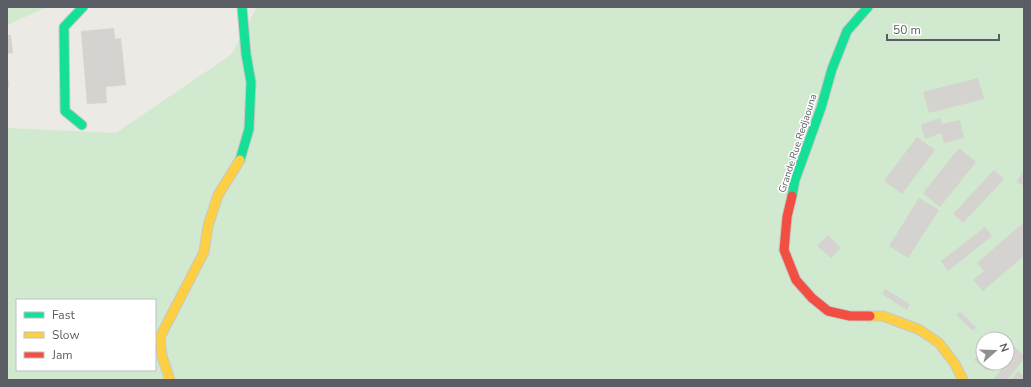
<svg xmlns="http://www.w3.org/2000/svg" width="1031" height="387" font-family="'Nunito Sans',sans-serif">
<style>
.green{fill:#d1e9ce;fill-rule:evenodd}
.building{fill:#d4d3cf}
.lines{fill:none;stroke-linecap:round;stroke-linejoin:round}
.fast-casing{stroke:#c7c8c6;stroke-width:11}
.slow-casing{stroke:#c7c8c6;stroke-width:11}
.jam-casing{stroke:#c7c8c6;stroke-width:11}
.fast{stroke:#16e098;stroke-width:9}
.slow{stroke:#ffcf43;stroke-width:9}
.jam{stroke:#f24e42;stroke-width:9}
.labels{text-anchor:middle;stroke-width:3;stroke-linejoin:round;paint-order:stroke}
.street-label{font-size:10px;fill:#5a5e64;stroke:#fff}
</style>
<rect width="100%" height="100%" fill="#ebeae4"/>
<g class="green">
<polygon points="7,7 47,7 7,25"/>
<path d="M257,7H1024V380H7V128L116,133L232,54ZM17,300H155V370H17ZM983,339H1007V363H983Z"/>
</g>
<g class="building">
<polygon points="114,28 115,39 121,38 126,85 106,87 107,103 87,104 81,31"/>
<polygon points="7,35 11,35 13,53 7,54"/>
<polygon points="7,76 8,76 9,87 7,87"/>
<polygon points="978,78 984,99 929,113 923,92"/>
<polygon points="940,118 942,124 960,120 964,138 944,143 941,133 925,139 921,125"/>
<polygon points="917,137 935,150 902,194 884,181"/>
<polygon points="959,148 976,162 940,207 923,193"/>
<polygon points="1024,169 1024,186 1017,182"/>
<polygon points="994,170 1004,179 963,223 953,214"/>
<polygon points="919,198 939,210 908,258 889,246"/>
<polygon points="1024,222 1024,256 983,291 973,280 984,271 977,263"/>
<polygon points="985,227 992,236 948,271 941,261"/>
<polygon points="828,235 841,248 831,258 817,246"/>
<polygon points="885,289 910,304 907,310 882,294"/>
<polygon points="960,312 976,327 973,331 956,315"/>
<polygon points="1008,342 1024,355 1024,359 1007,380 993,380 1009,360 1007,359 1007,344"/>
<polygon points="979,355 983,358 983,363 994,363 987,371 974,360"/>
<polygon points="1018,371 1024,376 1024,380 1011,380"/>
</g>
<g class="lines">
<defs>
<g id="fast">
<polyline points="82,125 65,111 64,27 83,7"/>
<polyline points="240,160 249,129 251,82 246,54 242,7"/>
<polyline points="792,196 795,180 821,108 832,69 847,31 868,7"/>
</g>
<g id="slow">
<polyline points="870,316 883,316 920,330 939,343 955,364 963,380"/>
<polyline points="170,380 162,356 160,337 204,252 208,226 218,195 240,160"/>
</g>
<polyline id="jam" points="792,196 787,217 784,250 796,280 812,298 828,311 850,316 870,316"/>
</defs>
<use href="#fast" class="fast-casing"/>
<use href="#slow" class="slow-casing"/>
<use href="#jam" class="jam-casing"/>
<use href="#fast" class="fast"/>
<use href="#slow" class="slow"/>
<use href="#jam" class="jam"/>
</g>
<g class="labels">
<g class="street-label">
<text transform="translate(797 143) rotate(-72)" y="4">Grande Rue Redjaouna</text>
</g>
</g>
<rect width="1031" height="387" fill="none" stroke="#5a5e64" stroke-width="16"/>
<rect x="16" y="299" width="140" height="72" fill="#ffffff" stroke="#bdbfc1"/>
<rect x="24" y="312" width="20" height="6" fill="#16e098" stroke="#bdbfc1"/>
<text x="52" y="319" font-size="12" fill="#5a5e64">Fast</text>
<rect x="24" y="332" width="20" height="6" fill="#ffcf43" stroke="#bdbfc1"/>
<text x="52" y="339" font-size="12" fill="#5a5e64">Slow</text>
<rect x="24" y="352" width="20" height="6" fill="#f24e42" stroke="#bdbfc1"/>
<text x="52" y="359" font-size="12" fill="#5a5e64">Jam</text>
<g transform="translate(995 351) rotate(70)"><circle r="19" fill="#ffffff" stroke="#bdbfc1"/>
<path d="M0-3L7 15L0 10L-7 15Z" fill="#8d8f91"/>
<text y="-6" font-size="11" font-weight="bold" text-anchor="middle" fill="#5a5e64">N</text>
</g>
<path d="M887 34v6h112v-6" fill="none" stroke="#5a5e64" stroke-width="2"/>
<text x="893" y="34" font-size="12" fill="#5a5e64" stroke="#ffffff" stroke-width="3" paint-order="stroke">50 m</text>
</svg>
